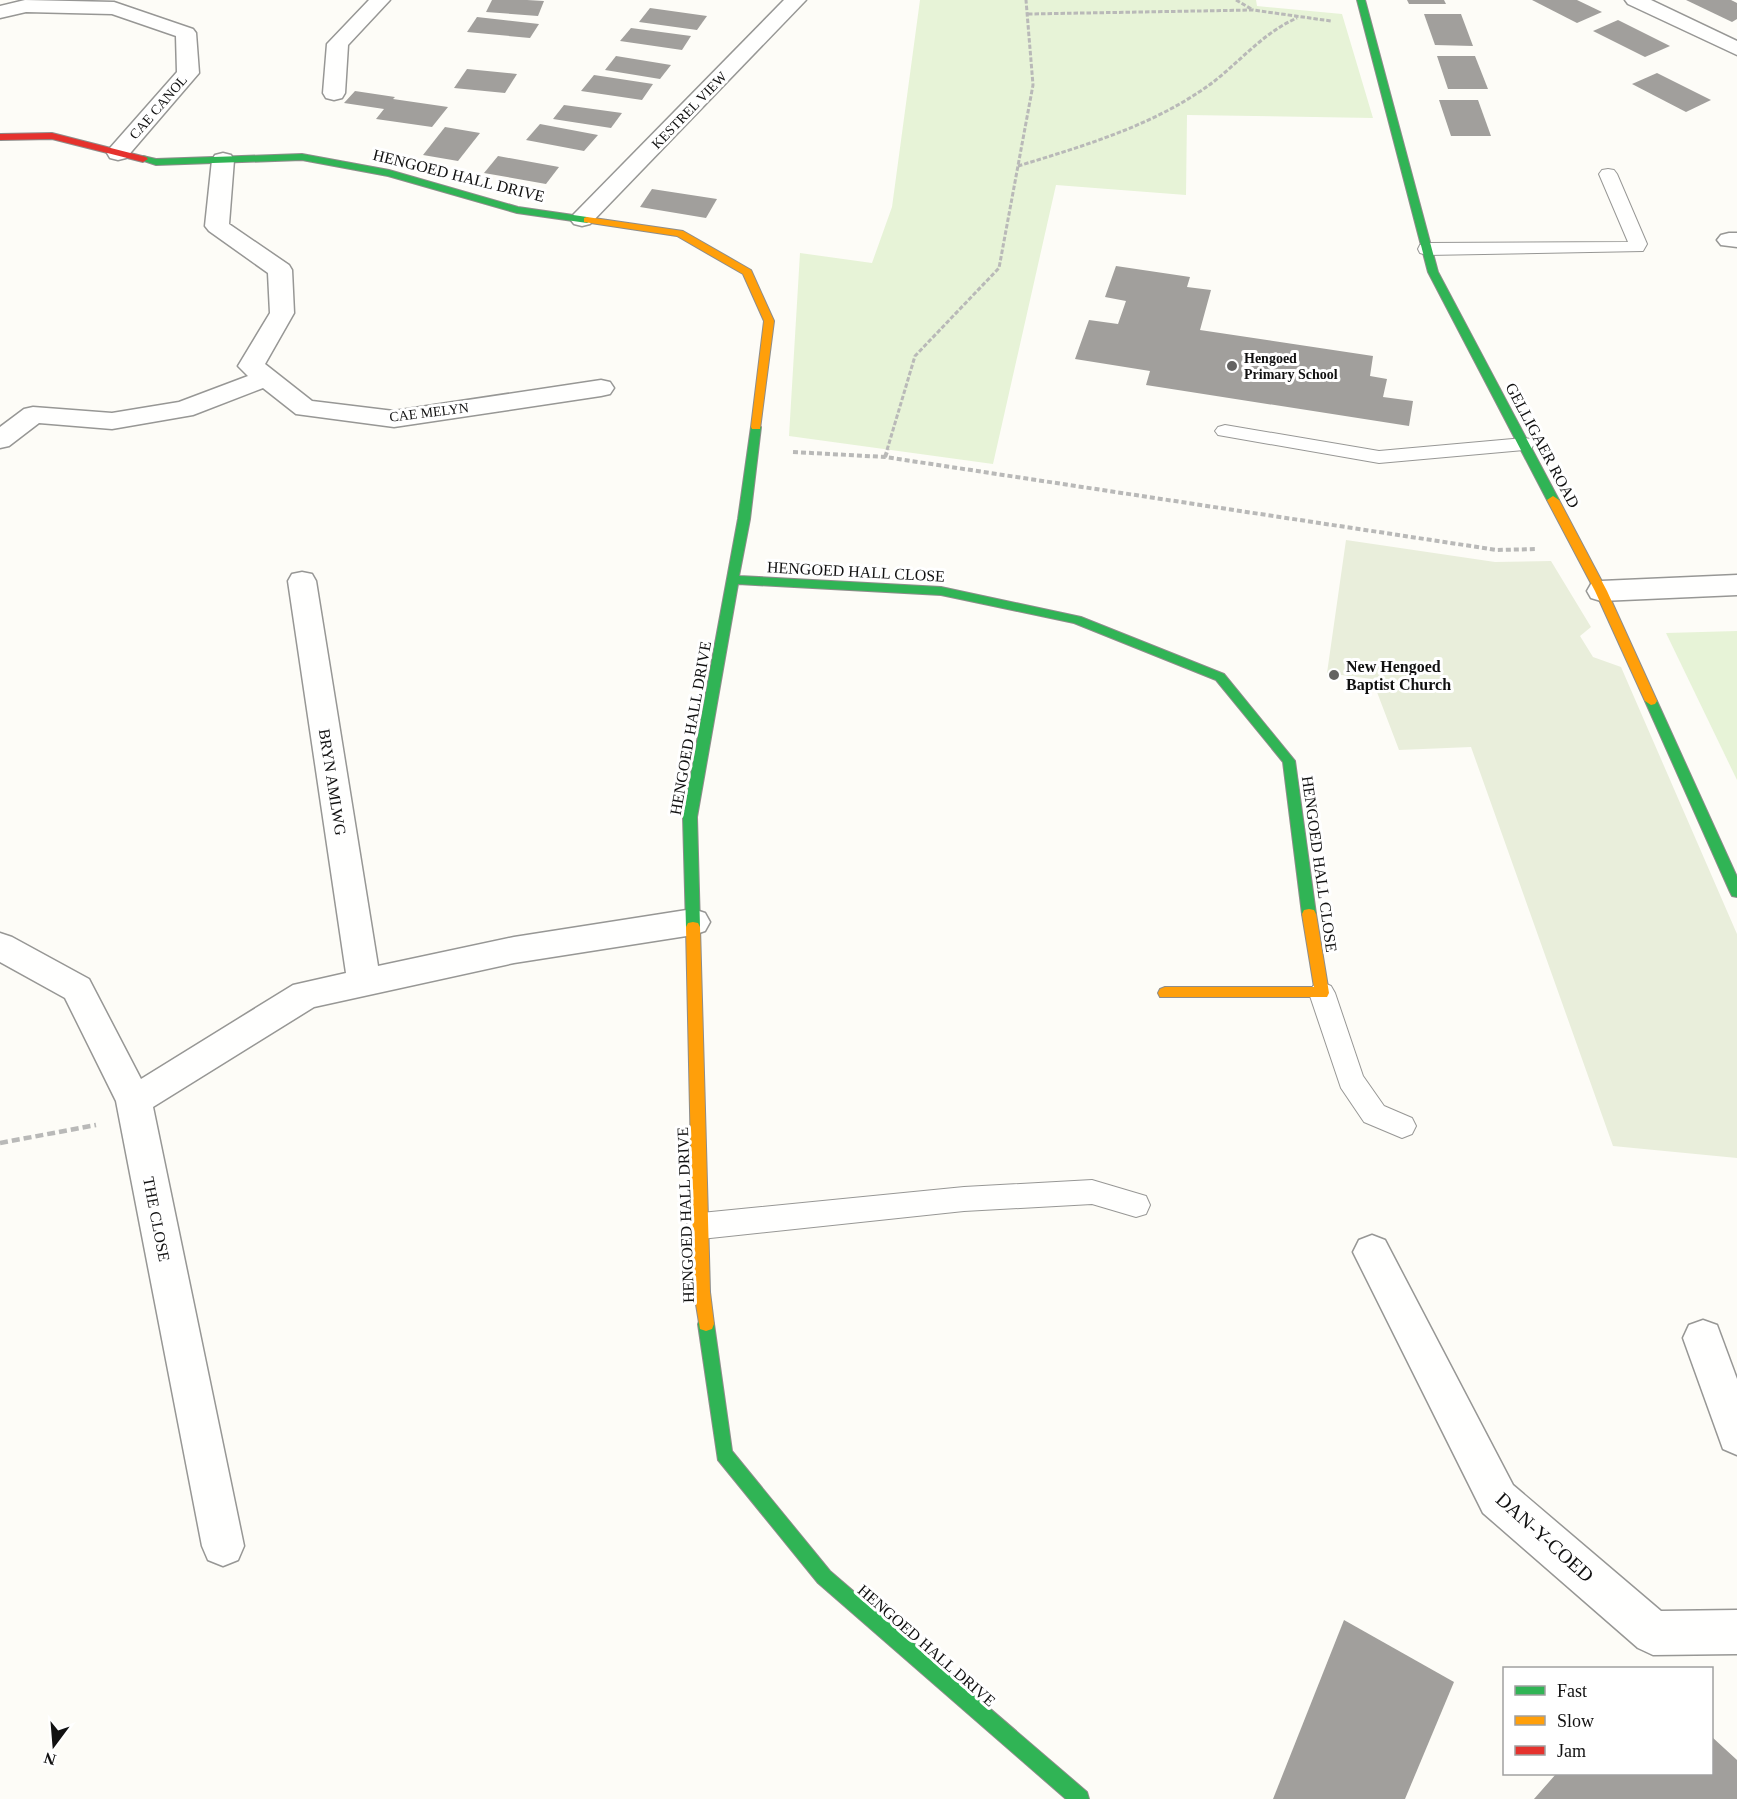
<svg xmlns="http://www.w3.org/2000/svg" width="1737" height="1799" font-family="Georgia,serif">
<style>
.green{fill:#e7f3d7}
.cemetery{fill:#e9eedb}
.building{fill:#a19f9c}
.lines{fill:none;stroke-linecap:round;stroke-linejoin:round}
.lane-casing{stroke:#979795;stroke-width:2}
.street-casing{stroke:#979795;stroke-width:3}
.fast-casing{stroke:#8e8d8b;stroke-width:2}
.slow-casing{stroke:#8e8d8b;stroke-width:2}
.jam-casing{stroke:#8e8d8b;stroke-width:2}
.path-far2{stroke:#b9b9b8;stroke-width:3;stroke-dasharray:4.5 2;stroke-linecap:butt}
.path-far1{stroke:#b9b9b8;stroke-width:4;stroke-dasharray:5 3;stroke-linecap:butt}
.path{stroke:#b9b9b8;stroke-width:4.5;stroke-dasharray:8 4;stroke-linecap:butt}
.lane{fill:#fffffe;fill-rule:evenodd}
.street{fill:#fffffe;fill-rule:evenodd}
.fast{fill:#30b455;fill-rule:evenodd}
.slow{fill:#ff9f0a;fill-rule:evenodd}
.jam{fill:#e5322d;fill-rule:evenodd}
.poi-dot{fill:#646362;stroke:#fff;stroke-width:2}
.labels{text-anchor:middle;stroke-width:6;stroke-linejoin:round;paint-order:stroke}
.far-street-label{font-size:14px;fill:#111;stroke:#fff}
.far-poi-label{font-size:14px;font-weight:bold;fill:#111;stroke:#fff;text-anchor:start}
.street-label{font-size:16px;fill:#111;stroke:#fff}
.poi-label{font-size:16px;font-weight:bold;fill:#111;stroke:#fff;text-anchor:start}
.near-street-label{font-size:20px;fill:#111;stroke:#fff}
</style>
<rect width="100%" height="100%" fill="#fdfcf7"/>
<g class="green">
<polygon points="920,0 1256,0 1257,6 1342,14 1373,118 1187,115 1186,195 1056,185 993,464 789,436 800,253 872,263 892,207"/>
<polygon points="1737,631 1737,780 1666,633"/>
</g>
<polygon class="cemetery" points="1346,540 1495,562 1551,561 1591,627 1580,636 1593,657 1621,667 1737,934 1737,1158 1613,1146 1471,747 1399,750 1372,679 1327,673"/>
<g class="building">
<polygon points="492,0 527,0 544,1 538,16 486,12"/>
<polygon points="1407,0 1444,0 1446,4 1409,4"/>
<polygon points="1532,0 1577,0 1602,12 1577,23"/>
<polygon points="1686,0 1731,0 1737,3 1737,19 1732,22"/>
<polygon points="650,8 707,16 697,30 639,22"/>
<polygon points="1424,14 1461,14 1473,46 1435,45"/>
<polygon points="477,17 539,24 530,38 467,32"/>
<polygon points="1618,20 1670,46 1645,57 1593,31"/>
<polygon points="631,28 691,36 682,50 620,41"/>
<polygon points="616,56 671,65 660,79 605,70"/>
<polygon points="1437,56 1475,56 1488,89 1448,89"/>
<polygon points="467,69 517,74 505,93 454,88"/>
<polygon points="1657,73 1711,100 1686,112 1632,84"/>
<polygon points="594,75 653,84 642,100 581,91"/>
<polygon points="355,91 395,97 393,99 448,107 432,127 376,119 384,109 344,103"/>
<polygon points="1439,100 1478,100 1491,136 1451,136"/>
<polygon points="564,105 622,113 611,128 553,119"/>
<polygon points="540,124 598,135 584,151 526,140"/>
<polygon points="445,127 480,133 458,161 423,155"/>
<polygon points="498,156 559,167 546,184 484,173"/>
<polygon points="652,189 717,199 706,218 640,207"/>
<polygon points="1116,266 1190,277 1187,287 1211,290 1200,330 1373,356 1370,376 1387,379 1383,397 1413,401 1409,426 1146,385 1150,371 1075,359 1089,320 1118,324 1126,301 1105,297"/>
<polygon points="1344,1620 1454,1682 1405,1799 1273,1799"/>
<polygon points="1712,1737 1737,1760 1737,1799 1534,1799 1556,1774 1712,1774"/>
</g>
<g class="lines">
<defs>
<g id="lane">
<polygon points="1608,169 1614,170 1617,174 1647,244 1643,251 1427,255 1420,253 1418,249 1420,245 1427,243 1628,242 1599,174 1602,170"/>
<polygon points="1225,425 1379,451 1524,438 1531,439 1534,444 1531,449 1524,450 1379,463 1218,435 1215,431 1218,427"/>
<polygon points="1322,982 1331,986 1335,993 1363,1076 1384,1106 1412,1118 1416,1126 1412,1134 1402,1138 1364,1122 1341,1088 1309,993 1313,986"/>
<polygon points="1092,1180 1146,1196 1150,1205 1146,1214 1136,1217 1092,1204 964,1211 701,1239 691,1235 686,1226 691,1217 701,1213 964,1187"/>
</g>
<g id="street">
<polygon points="25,0 114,2 193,29 196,33 199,73 126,158 118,160 110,158 107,153 110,148 177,72 176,36 112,14 26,12 0,18 0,6"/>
<polygon points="369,0 390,0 348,45 345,93 342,98 334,100 326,98 323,93 327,44"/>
<polygon points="784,0 806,0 590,224 582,226 574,224 570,219 574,214"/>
<polygon points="1625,0 1651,0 1737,41 1737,55 1628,4"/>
<polygon points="223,153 231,155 234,160 229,224 289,265 292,270 294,313 265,364 312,401 394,411 601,380 610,382 614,388 610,394 601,396 394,427 296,414 263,388 193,415 112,429 39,423 9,446 0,448 0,427 24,409 33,407 112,413 179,402 248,376 238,366 270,313 268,273 209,231 205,226 212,160 215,155"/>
<polygon points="1729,233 1737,233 1737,247 1721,245 1717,240 1721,235"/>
<polygon points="302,572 312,574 316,581 378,966 514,937 693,909 705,913 710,922 705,931 693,935 514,963 314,1007 153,1107 244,1546 238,1560 223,1566 208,1560 202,1546 116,1101 65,998 0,962 0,933 12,937 89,979 141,1079 293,985 346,973 288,581 292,574"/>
<polygon points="1737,575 1737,595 1601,601 1591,598 1587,591 1591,584 1601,581"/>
<polygon points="1372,1235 1385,1240 1513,1485 1661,1611 1737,1610 1737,1654 1653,1655 1638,1648 1483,1513 1353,1252 1359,1240"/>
<polygon points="1703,1320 1717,1325 1737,1379 1737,1455 1723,1449 1683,1338 1689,1325"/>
</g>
<g id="fast">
<polygon points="1357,0 1365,0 1438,272 1559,500 1557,503 1553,504 1547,500 1428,272"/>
<polygon points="302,154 389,170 518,207 587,217 592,220 587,223 517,213 388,176 302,160 156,165 138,159 143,156 156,159"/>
<polygon points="756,424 761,427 750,519 739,576 941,587 1081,617 1224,674 1295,761 1316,914 1314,918 1304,918 1302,914 1283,762 1216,680 1074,623 941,595 738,584 697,817 700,927 698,931 688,931 686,927 683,817 738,519 751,427"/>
<polygon points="1651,697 1657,701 1737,877 1737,897 1732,896 1730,892 1645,701"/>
<polygon points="706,1317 712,1319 714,1324 732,1451 830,1571 1087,1792 1089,1799 1066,1799 818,1583 718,1460 698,1324 700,1319"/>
</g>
<g id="slow">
<polygon points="587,217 683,231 751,270 774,321 760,429 752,429 751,427 764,321 743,274 677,236 584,222 584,218"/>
<polygon points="1553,496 1559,500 1607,591 1657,701 1655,704 1651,705 1645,701 1595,591 1547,500"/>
<polygon points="1309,909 1314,910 1316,914 1329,993 1327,997 1160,997 1158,993 1160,989 1165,987 1314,987 1302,914 1304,910"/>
<polygon points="693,922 698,923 700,927 710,1292 714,1324 712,1329 706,1331 700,1329 694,1292 686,927 688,923"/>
</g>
<polygon id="jam" points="52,133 146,157 148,159 143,162 52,139 0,140 0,134"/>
</defs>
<use href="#lane" class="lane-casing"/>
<use href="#street" class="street-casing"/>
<use href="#fast" class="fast-casing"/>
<use href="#slow" class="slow-casing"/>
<use href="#jam" class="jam-casing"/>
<g class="path-far2">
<polyline points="1236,0 1253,10"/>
<polyline points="1028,14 1253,10 1331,21"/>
<path d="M1018,166C1080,147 1145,128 1199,92C1234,70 1258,35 1297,18"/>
<polyline points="887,450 915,356 999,268 1033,85 1026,0"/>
</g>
<g class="path-far1">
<polyline points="793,452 885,457 1497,550 1537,549"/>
<polyline points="885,457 888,449"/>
</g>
<polyline class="path" points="0,1143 96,1125"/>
<use href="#lane" class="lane"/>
<use href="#street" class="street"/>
<use href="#fast" class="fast"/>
<use href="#slow" class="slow"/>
<use href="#jam" class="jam"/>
</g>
<g class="poi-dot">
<circle cx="1232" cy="366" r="6"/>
<circle cx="1334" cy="675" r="6"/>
</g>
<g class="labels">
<g class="far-street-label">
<text transform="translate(158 107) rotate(-49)" y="5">CAE CANOL</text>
<text transform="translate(689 110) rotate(-46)" y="5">KESTREL VIEW</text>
<text transform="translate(429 412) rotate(-7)" y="5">CAE MELYN</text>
</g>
<g class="far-poi-label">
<text x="1244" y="363">Hengoed<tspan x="1244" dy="16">Primary School</tspan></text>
</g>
<g class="street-label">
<text transform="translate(459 175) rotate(14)" y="6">HENGOED HALL DRIVE</text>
<text transform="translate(1543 445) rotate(62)" y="6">GELLIGAER ROAD</text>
<text transform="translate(856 571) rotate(3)" y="6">HENGOED HALL CLOSE</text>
<text transform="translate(690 728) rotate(-80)" y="6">HENGOED HALL DRIVE</text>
<text transform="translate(333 782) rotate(81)" y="6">BRYN AMLWG</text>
<text transform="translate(1320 864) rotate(82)" y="6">HENGOED HALL CLOSE</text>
<text transform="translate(685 1215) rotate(-92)" y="6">HENGOED HALL DRIVE</text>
<text transform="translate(157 1219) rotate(79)" y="6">THE CLOSE</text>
<text transform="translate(927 1645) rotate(41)" y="6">HENGOED HALL DRIVE</text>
</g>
<g class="poi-label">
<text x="1346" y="672">New Hengoed<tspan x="1346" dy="18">Baptist Church</tspan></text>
</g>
<g class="near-street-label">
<text transform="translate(1545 1537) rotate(42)" y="7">DAN-Y-COED</text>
</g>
</g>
<rect x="1503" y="1667" width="210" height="108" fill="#ffffff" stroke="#a0a0a0" stroke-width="1.5"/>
<rect x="1515" y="1686" width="30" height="9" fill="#30b455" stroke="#a0a0a0" stroke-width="1.5"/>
<text x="1557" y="1697" font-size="18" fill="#111111">Fast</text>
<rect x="1515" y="1716" width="30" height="9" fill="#ff9f0a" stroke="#a0a0a0" stroke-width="1.5"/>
<text x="1557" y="1727" font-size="18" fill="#111111">Slow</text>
<rect x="1515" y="1746" width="30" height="9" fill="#e5322d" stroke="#a0a0a0" stroke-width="1.5"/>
<text x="1557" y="1757" font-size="18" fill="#111111">Jam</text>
<g transform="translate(54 1745) rotate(196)" stroke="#ffffff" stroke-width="4.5" paint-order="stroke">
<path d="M0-4.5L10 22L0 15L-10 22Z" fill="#111111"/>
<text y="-9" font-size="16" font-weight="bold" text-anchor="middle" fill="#111111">N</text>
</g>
</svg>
